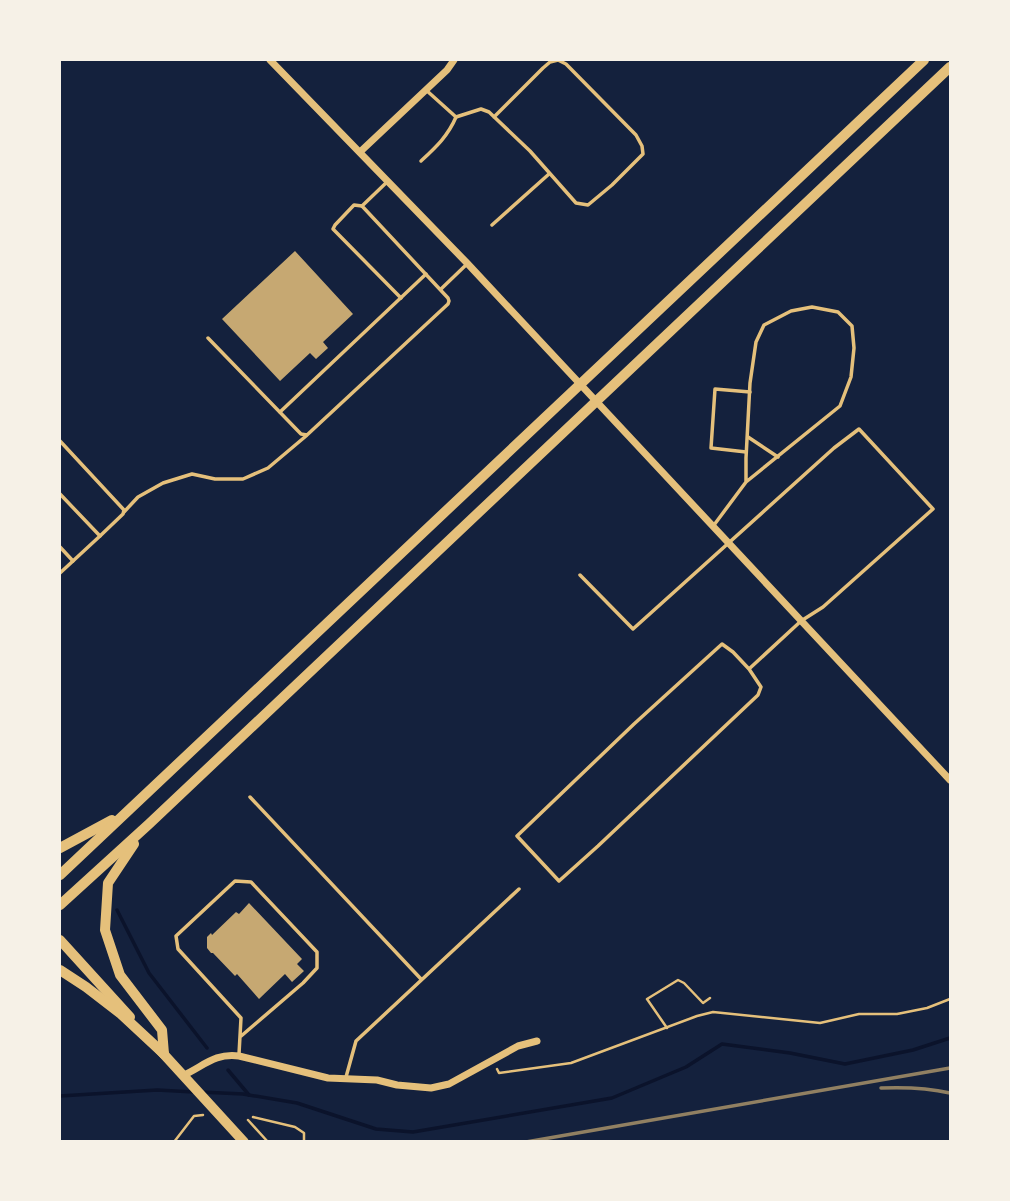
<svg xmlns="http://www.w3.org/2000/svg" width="1010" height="1201" font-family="Karla,sans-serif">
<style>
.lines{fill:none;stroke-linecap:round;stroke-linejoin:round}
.stream{stroke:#0b132b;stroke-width:3.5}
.building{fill:#c6a872}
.path{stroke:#e5c07b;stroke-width:2.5}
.service{stroke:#e5c07b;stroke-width:3.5}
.minor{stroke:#e5c07b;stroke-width:7}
.secondary{stroke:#e5c07b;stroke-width:10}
.primary{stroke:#e5c07b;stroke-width:10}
.rail{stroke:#918062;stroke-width:3.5}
</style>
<rect width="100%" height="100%" fill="#14213d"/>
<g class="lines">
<g class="stream">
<polyline points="117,910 149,973 207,1048"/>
<polyline points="228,1070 249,1095"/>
<polyline points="201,1092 243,1094 297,1103 376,1129 413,1132 612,1098 686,1067 722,1044 790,1053 845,1064 913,1050 950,1038"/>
<polyline points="60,1096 157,1090 194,1092"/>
</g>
</g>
<g class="building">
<polygon points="295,251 353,314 323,342 328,348 316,359 310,353 280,381 222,319"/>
<polygon points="249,903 302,959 297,964 304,971 292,982 285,974 259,999 237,974 235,976 213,953 211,953 207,948 207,937 211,933 212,935 236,912 239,914"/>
</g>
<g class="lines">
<g class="path">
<polyline points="667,1028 647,999 678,980 684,983 703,1003 710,998"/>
<polyline points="497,1069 499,1073 571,1063 697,1016 713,1012 820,1023 859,1014 897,1014 927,1008 950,999"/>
<polyline points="253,1117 295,1127 304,1133 304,1142"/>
<polyline points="248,1120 268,1142"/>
<polyline points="174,1142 194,1116 203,1115"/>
</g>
<g class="service">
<polyline points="426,90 456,117 481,109 489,112 530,151 576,203 588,205 612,185 643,154 642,146 636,135 566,64 558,60 550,62 543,68 494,117"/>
<path d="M421,161C436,147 448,136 456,117"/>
<polyline points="362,206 354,205 335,225 333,229 401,298"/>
<polyline points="492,225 549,174"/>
<polyline points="441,289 467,264"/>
<polyline points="208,338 301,434 307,435 448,304 449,301 448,298 362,206 388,181"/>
<polyline points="280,412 426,274"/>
<polyline points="748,437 778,457"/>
<polyline points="60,441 124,510 123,514 100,536"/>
<polyline points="746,452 711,448 715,389 750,392"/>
<polyline points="60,494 100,536 60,573"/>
<polyline points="124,512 138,497 163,483 192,474 215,479 243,479 268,468 306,436"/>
<polyline points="714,525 746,482 746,458 750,383 756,342 764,325 791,311 812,307 838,312 852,326 854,348 851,377 840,406 746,482"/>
<polyline points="60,547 73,561"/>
<polyline points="580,575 633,629 834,448 859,429 933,509 823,607 801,621 749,669 761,687 758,695 598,846 559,881 517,836 634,724 722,644 733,652 749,669"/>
<polyline points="250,797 421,979"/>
<polyline points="239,1054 241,1018 178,949 176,936 235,881 251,882 317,952 317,968 303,983 240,1037"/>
<polyline points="346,1077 356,1041 519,889"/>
</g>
<g class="minor">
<polyline points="270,60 467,263 950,780"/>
<polyline points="360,152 447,70 454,60"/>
<path d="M184,1075C205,1065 215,1053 239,1056L328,1078L377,1080L397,1085L431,1088L449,1084L518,1046L537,1041"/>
</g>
<g class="secondary">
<polyline points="60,940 130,1017"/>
<polyline points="159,1049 244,1142"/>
</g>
<g class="primary">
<polyline points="134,844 108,883 105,930 120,975 162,1030 164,1054"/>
<polyline points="60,848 112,820"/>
<polyline points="60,875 924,60"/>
<polyline points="60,905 149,824 950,67"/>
<polyline points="60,970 86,987 121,1014 164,1054"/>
</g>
<g class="rail">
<path d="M881,1088C904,1087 928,1088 950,1093"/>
<polyline points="526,1142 950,1068"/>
</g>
</g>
<rect width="1010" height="1201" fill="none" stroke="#f6f1e7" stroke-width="122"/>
</svg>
